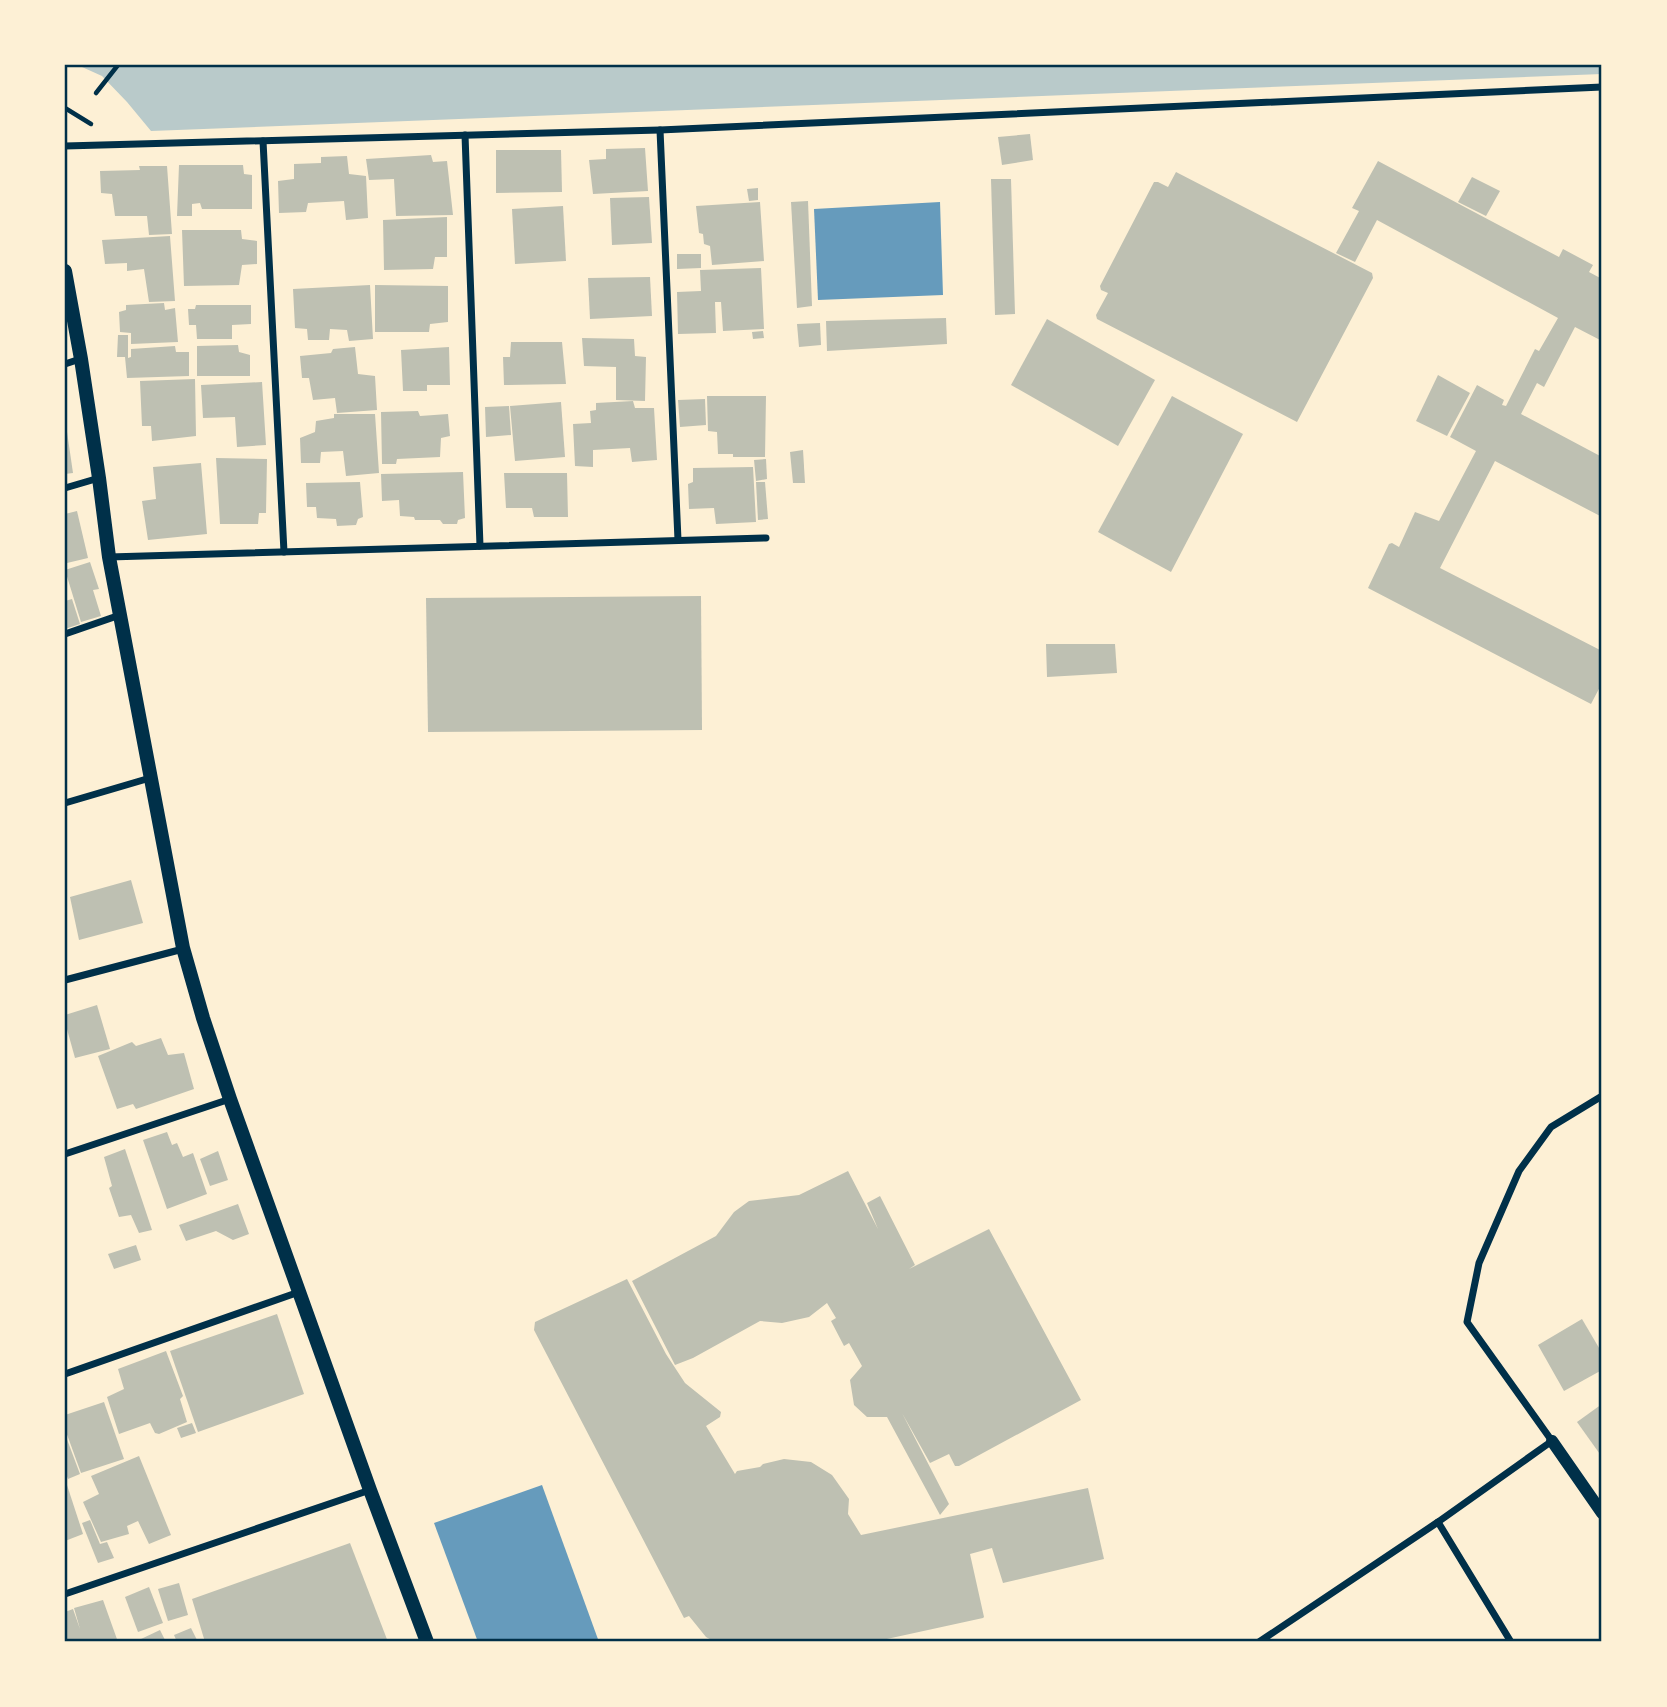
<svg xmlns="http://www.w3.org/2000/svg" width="1667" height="1707" font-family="Karla,sans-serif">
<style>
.green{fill:#b9caca}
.water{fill:#669bbc}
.building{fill:#bec0b2}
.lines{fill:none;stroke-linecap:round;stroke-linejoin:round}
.path{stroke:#003049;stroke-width:4.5}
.minor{stroke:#003049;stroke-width:7}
.tertiary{stroke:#003049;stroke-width:12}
.secondary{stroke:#003049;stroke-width:14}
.neatline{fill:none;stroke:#003049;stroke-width:2.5}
</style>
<rect width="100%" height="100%" fill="#fdf0d5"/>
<polygon class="green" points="82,65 1602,65 1602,74 151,131 127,102 102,76 82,67"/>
<g class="water">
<polygon points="940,202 943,295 818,300 814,209"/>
<polygon points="542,1485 599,1642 478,1642 434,1523"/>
</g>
<g class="building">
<polygon points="1030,134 1033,160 1002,165 998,137"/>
<polygon points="645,148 648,191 593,194 589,160 606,159 606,149"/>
<polygon points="496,150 561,150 562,192 496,193"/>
<polygon points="431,155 433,162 447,161 453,215 396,216 394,179 369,180 366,159"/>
<polygon points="347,156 349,174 366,176 368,218 346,220 344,201 308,203 306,212 279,213 278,181 294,179 294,164 321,163 321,157"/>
<polygon points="1378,161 1559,257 1563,249 1593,265 1589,272 1602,279 1602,341 1575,327 1544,387 1537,383 1521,414 1602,457 1602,517 1495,461 1440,568 1602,651 1602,683 1591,704 1368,588 1389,544 1392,543 1399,547 1415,512 1439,521 1476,451 1450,437 1477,385 1504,400 1502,405 1506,406 1535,349 1539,351 1558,318 1377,220 1355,262 1336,253 1359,211 1352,208"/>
<polygon points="179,165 243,165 244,174 252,175 252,209 202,209 200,203 192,204 192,216 177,216"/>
<polygon points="139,166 167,166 172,234 149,235 147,216 115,216 112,194 101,193 100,171 140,170"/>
<polygon points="1176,172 1372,273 1373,278 1297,422 1097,319 1096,315 1108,293 1101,290 1100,286 1154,182 1158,182 1168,187"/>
<polygon points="1472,177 1500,191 1486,216 1458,202"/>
<polygon points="991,179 1011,179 1015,314 995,315"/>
<polygon points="758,188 758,200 749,201 747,189"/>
<polygon points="649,197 652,243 612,245 610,198"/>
<polygon points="808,201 812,306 797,308 791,202"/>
<polygon points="760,202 764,261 712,265 710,246 704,244 703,234 699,233 696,206"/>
<polygon points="563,206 566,261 515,264 512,209"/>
<polygon points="447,217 447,257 435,257 433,269 384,270 383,220"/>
<polygon points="182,230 241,230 242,239 257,241 257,264 242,265 239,285 184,286"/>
<polygon points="170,236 175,301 149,302 144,269 127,271 127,263 105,264 102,240"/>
<polygon points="677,254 701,254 701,268 677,269"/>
<polygon points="761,268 764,329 723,331 721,302 715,302 716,333 678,334 677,292 701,291 700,270"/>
<polygon points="650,277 652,316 590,319 588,278"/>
<polygon points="370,285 373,339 349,341 347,330 330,329 329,340 308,340 307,329 295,328 293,289"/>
<polygon points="375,285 448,286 448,322 430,324 429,332 375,332"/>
<polygon points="164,303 165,310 175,308 178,342 131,344 131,333 120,332 119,312 126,310 126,305"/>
<polygon points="196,305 251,305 251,324 232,325 232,339 197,339 196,325 189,325 188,309 195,309"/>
<polygon points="946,318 947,344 827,351 826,321"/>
<polygon points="1047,319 1155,380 1118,446 1011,385"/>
<polygon points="820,323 821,345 799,347 797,324"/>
<polygon points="763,331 764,338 753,339 752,332"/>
<polygon points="118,335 128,335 128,358 131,357 131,349 175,346 176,352 189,352 189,376 127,378 125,357 117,357"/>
<polygon points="582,338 634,339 635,356 646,357 645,401 616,400 616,367 584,366"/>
<polygon points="511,342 562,342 566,384 504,385 503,357 510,357"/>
<polygon points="238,345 239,352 250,355 250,376 197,376 197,346"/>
<polygon points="355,347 358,374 375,376 377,410 337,413 335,398 313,400 309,378 302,378 300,356 331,353 333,349"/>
<polygon points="449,347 450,385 427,385 427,391 403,391 401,350"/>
<polygon points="1438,375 1470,393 1447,436 1416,421"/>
<polygon points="195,379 196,436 152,441 151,426 142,426 140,381"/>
<polygon points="262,382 266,445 237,447 235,417 203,418 201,385"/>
<polygon points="707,396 766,396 765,457 733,457 733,454 718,454 717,432 708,431"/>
<polygon points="1172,396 1243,434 1171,572 1098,532"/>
<polygon points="705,399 706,425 680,427 678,400"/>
<polygon points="633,401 635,408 654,408 657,460 632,462 630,448 593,450 593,467 575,466 573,424 591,423 590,411 596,410 596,403"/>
<polygon points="561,402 565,457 515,461 510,406"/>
<polygon points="509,406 511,435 486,437 485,407"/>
<polygon points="418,411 420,416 448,414 450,436 441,438 440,457 397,459 396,464 382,464 381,412"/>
<polygon points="334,414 375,414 379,473 346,476 343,451 321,452 320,463 301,463 300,438 315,432 316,421 334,418"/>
<polygon points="65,425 66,425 73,473 65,474"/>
<polygon points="803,450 805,483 793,483 790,452"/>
<polygon points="216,458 267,459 266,513 259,513 258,524 220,524"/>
<polygon points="766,459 767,479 756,481 754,460"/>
<polygon points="201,463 207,534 148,540 142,501 156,499 153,467"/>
<polygon points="753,467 756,522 716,524 714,508 689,509 688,484 693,482 693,468"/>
<polygon points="463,472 465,518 458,520 457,524 443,524 440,520 415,520 414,517 400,516 399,500 382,501 381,474"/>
<polygon points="504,473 567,473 568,517 534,517 532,508 506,508"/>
<polygon points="360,482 363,517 358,519 356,525 337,526 336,519 317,518 316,507 307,507 306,483"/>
<polygon points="756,482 765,482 768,519 758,520"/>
<polygon points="77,511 88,558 67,563 65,549 65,514"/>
<polygon points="90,562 99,589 93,590 101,616 81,622 65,570"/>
<polygon points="701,596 702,730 428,732 426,598"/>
<polygon points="72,599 80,624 65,629 65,601"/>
<polygon points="1046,644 1115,644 1117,673 1047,677"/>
<polygon points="131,880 143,923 79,940 70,897"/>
<polygon points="97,1005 110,1049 75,1058 65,1022 65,1015"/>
<polygon points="161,1038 168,1055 184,1053 194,1089 136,1109 133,1104 117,1109 98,1056 132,1042 136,1046"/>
<polygon points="167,1132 172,1145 177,1143 183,1157 193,1153 207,1194 167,1209 143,1140"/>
<polygon points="125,1149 152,1230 139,1233 131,1215 119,1217 109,1188 112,1186 104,1157"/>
<polygon points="218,1151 228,1180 210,1186 200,1159"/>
<polygon points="848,1171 878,1229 867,1203 880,1196 915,1265 909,1269 989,1229 1081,1400 959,1466 955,1466 949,1454 930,1463 902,1413 949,1504 940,1515 887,1417 867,1417 854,1405 850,1380 862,1366 849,1343 844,1346 831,1321 836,1318 827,1303 809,1317 782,1323 760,1321 693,1358 675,1365 632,1281 716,1236 734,1212 749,1201 799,1195"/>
<polygon points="238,1204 249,1234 233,1240 216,1231 186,1241 179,1225"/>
<polygon points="136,1245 141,1260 114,1269 108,1254"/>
<polygon points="627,1279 666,1354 685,1383 721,1412 720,1417 706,1426 735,1474 737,1471 760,1467 763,1464 784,1459 811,1462 832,1475 849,1499 848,1514 861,1535 1088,1488 1104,1559 1003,1583 992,1548 970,1554 984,1617 983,1618 873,1642 715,1642 706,1637 689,1616 684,1618 534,1330 535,1322"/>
<polygon points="277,1314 304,1394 198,1432 170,1351"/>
<polygon points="1582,1319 1602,1353 1602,1370 1564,1391 1538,1345"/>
<polygon points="166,1351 183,1396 180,1399 187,1422 159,1434 155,1433 150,1423 119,1434 107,1397 124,1389 118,1369"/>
<polygon points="104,1402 124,1459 81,1473 65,1429 65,1415"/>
<polygon points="1602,1404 1602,1457 1577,1422"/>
<polygon points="192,1423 196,1433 181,1438 177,1428"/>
<polygon points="65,1434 80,1474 68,1479 65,1471"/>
<polygon points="139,1456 171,1535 149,1544 138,1521 127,1526 129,1534 101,1542 83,1502 99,1494 91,1476"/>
<polygon points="67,1485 83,1534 65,1541 65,1486"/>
<polygon points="90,1520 100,1544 107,1542 114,1558 98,1563 82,1523"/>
<polygon points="350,1543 388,1642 205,1642 192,1599"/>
<polygon points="179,1583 188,1615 168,1621 158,1589"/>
<polygon points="149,1587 163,1623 138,1632 125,1597"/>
<polygon points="103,1600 118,1642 65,1642 65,1612 73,1609 80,1629 74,1608"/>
<polygon points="191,1628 198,1642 177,1642 174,1635"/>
<polygon points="160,1630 166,1642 142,1642 141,1639"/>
</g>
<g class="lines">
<g class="path">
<polyline points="96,93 118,65"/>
<polyline points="65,108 91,124"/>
</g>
<g class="minor">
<polyline points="660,130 678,540"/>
<polyline points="465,135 480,546"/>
<polyline points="263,141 284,552"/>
<polyline points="65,146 660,130 1602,87"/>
<polyline points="65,364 80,359"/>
<polyline points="65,488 99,478"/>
<polyline points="109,557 766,538"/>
<polyline points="65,634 120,615"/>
<polyline points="65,803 150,778"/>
<polyline points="65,980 183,949"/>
<polyline points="65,1154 230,1099"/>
<polyline points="65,1374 299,1292"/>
<polyline points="1438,1522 1511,1642"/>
<polyline points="65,1594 370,1490"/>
<polyline points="1259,1642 1438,1522 1552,1441 1467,1322 1479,1263 1519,1171 1551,1127 1602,1096"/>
</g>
<polyline class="tertiary" points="1552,1441 1602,1513"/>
<polyline class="secondary" points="65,271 81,359 99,478 109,557 183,948 203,1018 230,1099 370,1490 427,1642"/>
</g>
<rect width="1667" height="1707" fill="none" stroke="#fdf0d5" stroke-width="133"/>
<rect x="66" y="66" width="1534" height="1574" class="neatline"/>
</svg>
